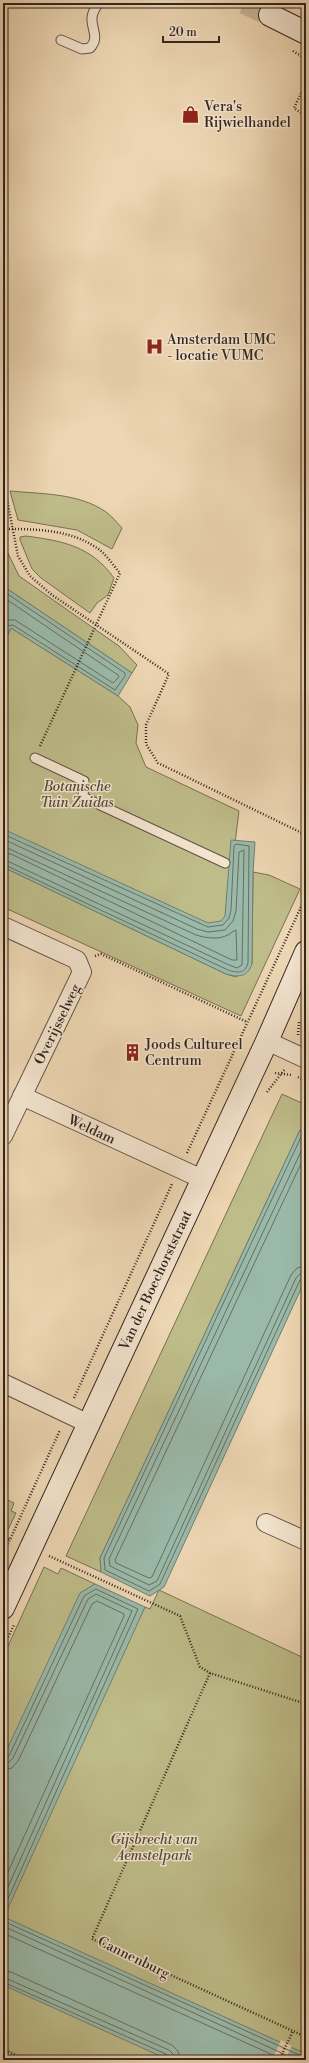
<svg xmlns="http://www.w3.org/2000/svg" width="309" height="2063" font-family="'Libre Bodoni',serif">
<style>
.green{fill:#bebc89;stroke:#787054}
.water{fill:#9ab9a9;stroke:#707e72}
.pier{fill:#edd6b3}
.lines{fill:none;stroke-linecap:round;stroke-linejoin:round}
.shore{stroke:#666f64;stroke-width:1}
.secondary-tunnel{stroke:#c7b395;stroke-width:22;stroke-dasharray:22 11;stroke-linecap:butt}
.lane-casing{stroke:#605144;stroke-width:11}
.street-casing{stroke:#605144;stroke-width:20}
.secondary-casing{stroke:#31251f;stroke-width:24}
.path{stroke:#31251f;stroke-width:2.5;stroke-dasharray:1 2;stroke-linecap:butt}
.lane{stroke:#f3e4ce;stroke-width:9}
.street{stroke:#f3e4ce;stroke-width:18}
.secondary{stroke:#f3e4ce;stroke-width:22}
.tram{stroke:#31251f;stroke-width:1}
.labels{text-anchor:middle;stroke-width:3;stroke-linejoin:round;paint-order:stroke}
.poi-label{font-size:14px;fill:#31251f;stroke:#f3e4ce;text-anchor:start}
.park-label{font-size:14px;font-style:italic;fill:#544b3a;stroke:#f3e4ce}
.street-label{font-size:14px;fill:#31251f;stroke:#f3e4ce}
</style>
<rect width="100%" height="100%" fill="#edd6b3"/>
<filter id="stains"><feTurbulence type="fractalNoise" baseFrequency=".005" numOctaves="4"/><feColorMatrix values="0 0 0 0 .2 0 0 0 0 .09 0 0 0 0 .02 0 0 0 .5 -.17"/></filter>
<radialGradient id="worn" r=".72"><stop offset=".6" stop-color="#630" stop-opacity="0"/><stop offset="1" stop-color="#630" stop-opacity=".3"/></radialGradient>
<g class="green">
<path d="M10,491C42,494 79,493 106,512C112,516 117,523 122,528L112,549L77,530L18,520Z"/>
<path d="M26,536C63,541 91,546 114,578L108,595L97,603L90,613L41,578L32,569L20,540V537Z"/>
<polygon points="3,543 19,576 119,646 137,665 132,673 3,586"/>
<polygon points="11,628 118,696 130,707 138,725 136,743 146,767 239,811 233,860 240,927 214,940 3,842 3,644"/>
<polygon points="3,867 226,974 236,977 252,964 253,872 269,875 300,889 241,1016 3,907"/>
<polygon points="282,1094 306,1105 306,1132 300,1130 100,1558 101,1572 66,1556"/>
<polygon points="3,1498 14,1503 11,1511 16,1513 3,1540"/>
<polygon points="44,1567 58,1574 61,1568 95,1584 89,1588 142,1613 145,1607 150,1609 159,1590 306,1659 306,2060 3,2060 3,1657"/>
</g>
<g class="water">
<polygon points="3,586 132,673 118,696 11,628 3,645"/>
<path d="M3,829L208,923L221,921L225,916L231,840L255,842L253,872L252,964C247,978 238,977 226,974L3,867Z"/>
<polygon points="300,1130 306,1132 306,1278 164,1587 150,1596 101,1572 100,1558"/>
<polygon points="95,1584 145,1607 4,1917 293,2048 306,2054 306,2060 169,2060 3,1985 3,1758 80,1593"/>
</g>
<polygon class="pier" points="281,2040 292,2046 285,2060 272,2060"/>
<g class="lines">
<g class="shore">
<polyline points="3,591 125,673 125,676 115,690 13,625 7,626 3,635"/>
<polyline points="3,597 118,675 119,677 113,683 15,620 9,620 3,623"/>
<path d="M3,834L208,927L223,925L229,918L231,910L234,846L236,844L249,846L248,963C245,974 237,973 228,970L3,864"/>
<polyline points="3,839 197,929 208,932 225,930 233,921 236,911 239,852 244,850 242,965 237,968 229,965 3,859"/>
<path d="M3,846L196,935C206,938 218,940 228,935C231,933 233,931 236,930L237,960H232L11,854L3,853"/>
<polyline points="306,1136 301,1137 104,1558 105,1570 149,1591 160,1584 300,1280 306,1277"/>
<polyline points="306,1141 109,1559 110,1566 149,1585 157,1581 296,1278 300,1274 306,1272"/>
<polyline points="306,1153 115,1560 116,1563 149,1578 152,1577 291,1275 297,1268 306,1266"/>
<polyline points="3,1759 9,1756 84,1596 96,1589 138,1609 3,1910"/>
<polyline points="3,1764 9,1762 13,1758 88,1599 96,1594 132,1611 3,1898"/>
<polyline points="3,1770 12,1768 18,1761 92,1604 97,1601 124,1614 124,1616 3,1883"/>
<polyline points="3,1921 306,2058"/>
<polyline points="3,1926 297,2060"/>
<polyline points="3,1933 284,2060"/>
<polyline points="3,1971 11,1972 172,2045 178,2051 180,2060"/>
<polyline points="3,1977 169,2050 173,2054 174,2060"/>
<polyline points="3,1982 166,2054 169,2060"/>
</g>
<polyline class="secondary-tunnel" points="244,3 270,15"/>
<defs>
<g id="lane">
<path d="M61,40L82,49L90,48C100,37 91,29 92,18C92,12 96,8 98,3"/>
<polyline points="35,758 84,781 83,797 225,863"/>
</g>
<g id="street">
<polyline points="3,926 77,960 82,972 3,1136"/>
<polyline points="267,1041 306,1059"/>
<polyline points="22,1096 202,1179"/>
<polyline points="3,1383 89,1424"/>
<polyline points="266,1523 306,1541"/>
</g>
<g id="secondary">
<polyline points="270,15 306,33"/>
<polyline points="3,1608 267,1041 306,952"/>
</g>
</defs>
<use href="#lane" class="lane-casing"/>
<use href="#street" class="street-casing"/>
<use href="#secondary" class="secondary-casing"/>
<g class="path">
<polyline points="293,51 306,59"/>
<polyline points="301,113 294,108 306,83"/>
<polyline points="3,479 18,556 30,576 52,595 169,674 146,725 146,744 158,763 306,835"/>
<path d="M3,529C35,529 69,529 97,548C106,554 113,565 120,573L40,746"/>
<polyline points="95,956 101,954 247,1022"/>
<polyline points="298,1035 299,1022"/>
<polyline points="305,1038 306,1013"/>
<polyline points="275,1073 292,1075"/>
<polyline points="298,1077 306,1081"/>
<polyline points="267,1092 285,1069"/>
<polyline points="187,1153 306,896"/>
<polyline points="74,1398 172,1184"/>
<polyline points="3,1536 11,1540"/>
<polyline points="3,1555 60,1430"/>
<polyline points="49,1556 180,1616 200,1667 210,1673 306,1704"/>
<polyline points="3,1648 14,1625"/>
<polyline points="210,1673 92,1939 306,2037"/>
<polyline points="3,2049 26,2060"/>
<polyline points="279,2060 293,2031"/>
</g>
<use href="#lane" class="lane"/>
<use href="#street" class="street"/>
<use href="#secondary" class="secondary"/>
<polyline class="tram" points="300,3 306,6"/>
</g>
<defs>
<symbol id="shop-bare" viewBox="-9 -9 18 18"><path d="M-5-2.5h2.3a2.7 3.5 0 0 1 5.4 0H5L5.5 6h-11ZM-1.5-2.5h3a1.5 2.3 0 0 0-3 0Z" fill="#8f2418" stroke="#f3e4ce" stroke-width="2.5" paint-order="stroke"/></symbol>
<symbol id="hospital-bare" viewBox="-9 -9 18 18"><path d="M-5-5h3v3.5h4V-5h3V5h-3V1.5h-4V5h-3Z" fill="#8f2418" stroke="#f3e4ce" stroke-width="2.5" paint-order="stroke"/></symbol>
<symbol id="building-bare" viewBox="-9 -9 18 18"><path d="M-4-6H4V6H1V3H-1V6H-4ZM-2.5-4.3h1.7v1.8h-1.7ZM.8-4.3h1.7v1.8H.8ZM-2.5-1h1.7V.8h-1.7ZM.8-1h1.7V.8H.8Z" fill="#8f2418" stroke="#f3e4ce" stroke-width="2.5" paint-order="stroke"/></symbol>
</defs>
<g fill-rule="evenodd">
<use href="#shop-bare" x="178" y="102" width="25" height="25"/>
<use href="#hospital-bare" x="142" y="334" width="25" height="25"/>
<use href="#building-bare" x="120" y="1040" width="25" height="25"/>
</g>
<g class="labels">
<g class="poi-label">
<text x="204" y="111">Vera's<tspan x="204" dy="16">Rijwielhandel</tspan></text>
<text x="167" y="344">Amsterdam UMC<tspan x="167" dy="16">- locatie VUMC</tspan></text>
<text x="145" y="1049">Joods Cultureel<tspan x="145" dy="16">Centrum</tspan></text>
</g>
<g class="park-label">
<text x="77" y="791">Botanische<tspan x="77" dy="16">Tuin Zuidas</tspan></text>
<text x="154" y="1844">Gijsbrecht van<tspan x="154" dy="16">Aemstelpark</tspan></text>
</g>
<g class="street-label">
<text transform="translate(57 1024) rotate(-64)" y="5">Overijsselweg</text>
<text transform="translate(92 1129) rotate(25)" y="5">Weldam</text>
<text transform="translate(155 1280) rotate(-65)" y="5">Van der Boechorststraat</text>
<text transform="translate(134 1957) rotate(26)" y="5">Cannenburg</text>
</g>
</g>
<rect width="309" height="2063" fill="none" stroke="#edd6b3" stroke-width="16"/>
<rect x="4" y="4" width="301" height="2055" fill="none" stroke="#31251f" stroke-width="2"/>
<rect x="8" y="8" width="293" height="2047" fill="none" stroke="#31251f"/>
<path d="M163 36v6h56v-6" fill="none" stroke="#31251f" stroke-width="2"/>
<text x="169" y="36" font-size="12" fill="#31251f" stroke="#f3e4ce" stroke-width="3" paint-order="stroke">20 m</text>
<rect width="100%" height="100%" filter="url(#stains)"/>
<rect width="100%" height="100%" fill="url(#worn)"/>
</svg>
